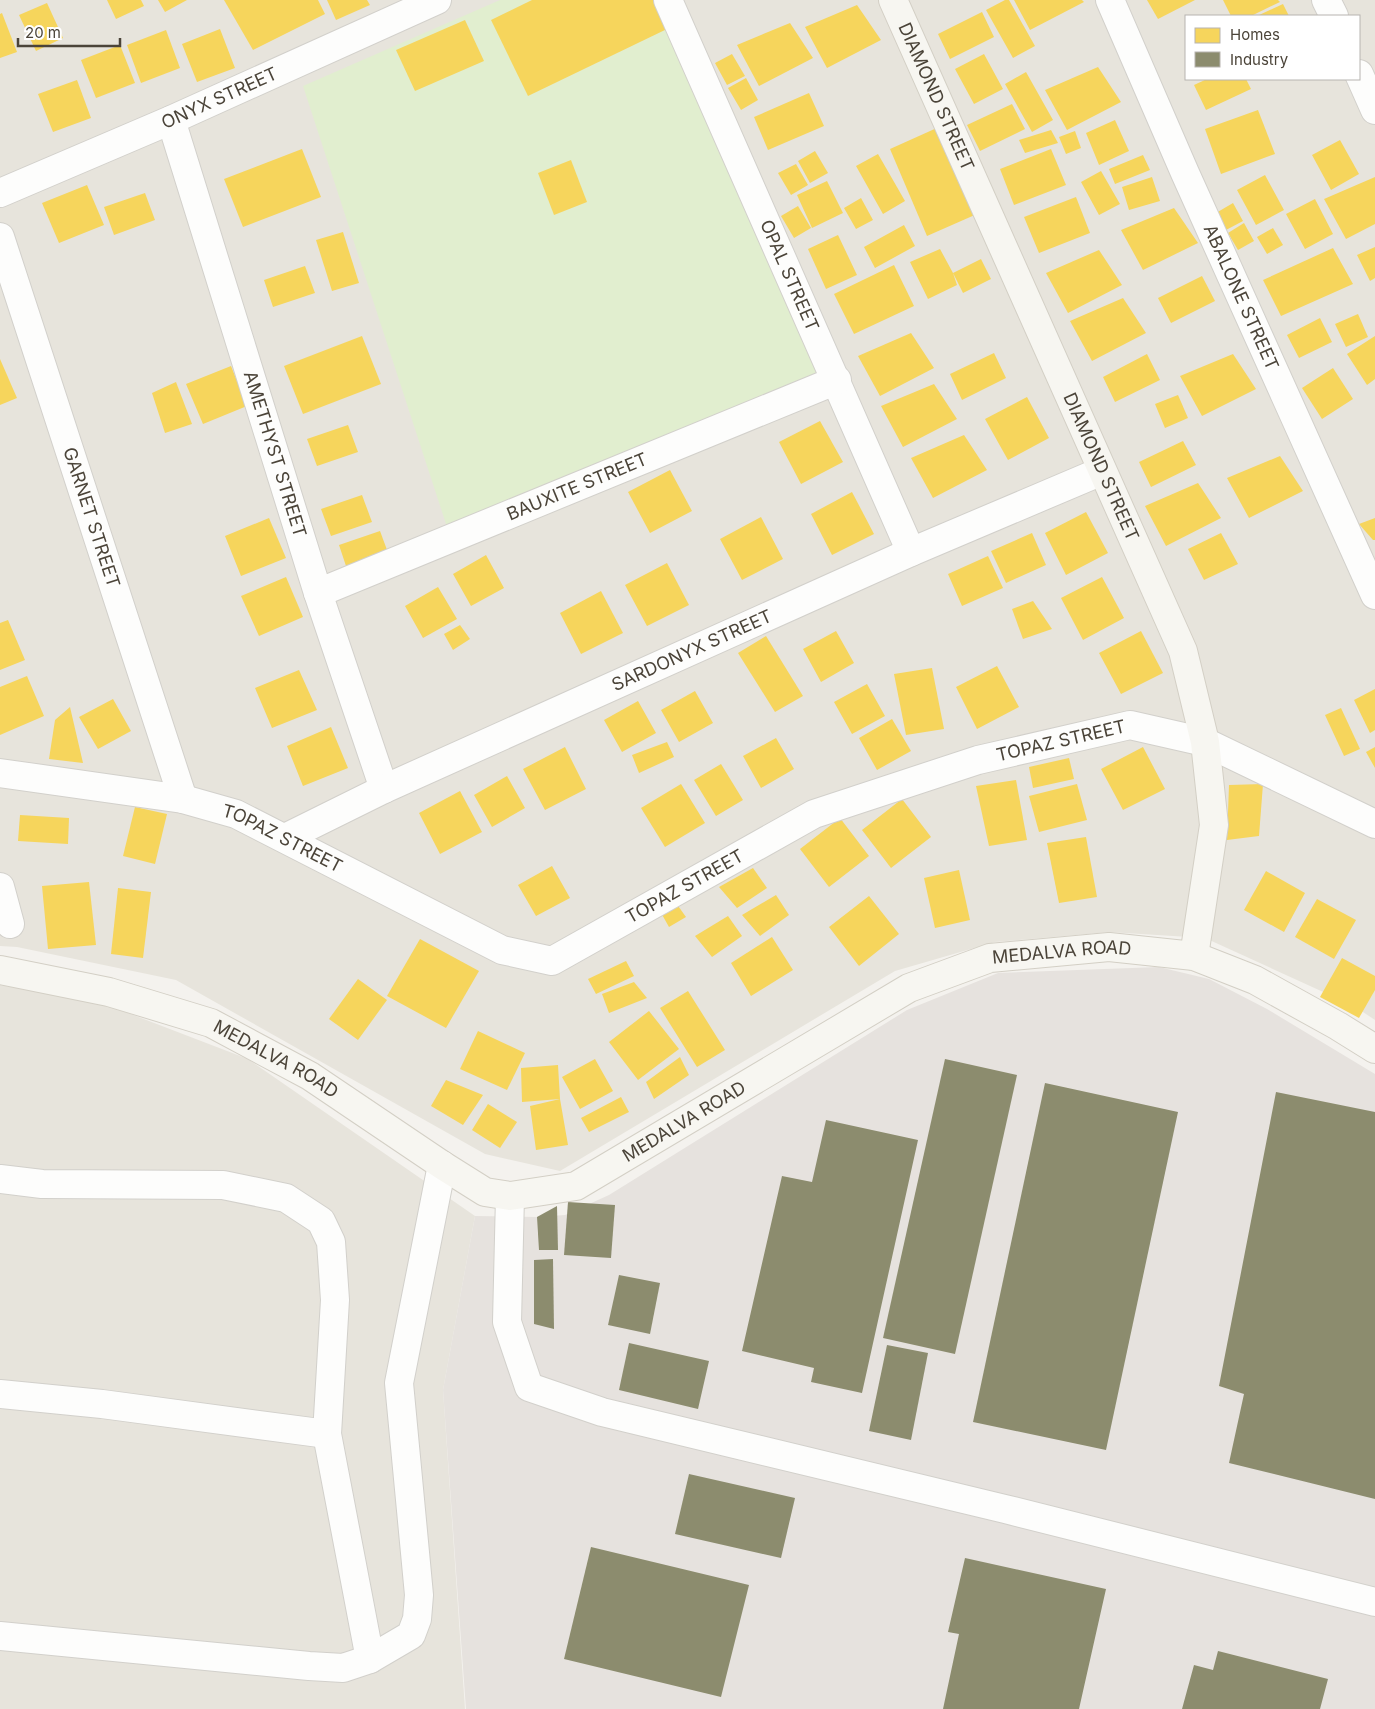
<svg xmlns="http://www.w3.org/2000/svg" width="1375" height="1709" font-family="Inter,sans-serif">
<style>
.residential{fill:#e7e4dc;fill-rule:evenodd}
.industrial{fill:#e6e2de}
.green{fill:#e1eecf}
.homes{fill:#f6d55c}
.industry{fill:#8c8c6e}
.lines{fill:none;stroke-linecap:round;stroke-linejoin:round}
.street-casing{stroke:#d2d0cb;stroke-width:30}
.secondary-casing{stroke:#d3cfc5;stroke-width:30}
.street{stroke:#fdfdfc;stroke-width:28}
.secondary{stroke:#f7f6f1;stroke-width:28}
.labels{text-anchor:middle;stroke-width:5;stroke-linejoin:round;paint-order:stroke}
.street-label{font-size:18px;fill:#4b4439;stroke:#fff}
</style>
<rect width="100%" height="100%" fill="#f4f2ee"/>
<g class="residential">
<path d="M0,0H1375V1020L1354,1006L1205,938L1109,932L995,942L895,971L560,1171L485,1154L176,980L17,947L0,946ZM1186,16H1359V79H1186Z"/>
<polygon points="0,985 102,1003 248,1059 475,1216 443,1390 465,1709 0,1709"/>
</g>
<polygon class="industrial" points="1159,967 1209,979 1267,1009 1375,1074 1375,1709 466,1709 443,1390 475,1216 537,1217 565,1215 609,1195 907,1010 998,973"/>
<polygon class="green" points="500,0 656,0 821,371 447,527 303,86"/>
<g class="homes">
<polygon points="107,0 141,0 144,6 116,19"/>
<polygon points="158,0 187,0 165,12"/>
<polygon points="224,0 318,0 325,14 253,50"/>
<polygon points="327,0 367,0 370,5 336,20"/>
<polygon points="532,0 653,0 667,29 528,96 491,20"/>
<polygon points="1005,0 1009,0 1035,46 1013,58 986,10"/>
<polygon points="1014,0 1082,0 1084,2 1030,30"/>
<polygon points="1147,0 1195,0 1158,19"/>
<polygon points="1223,0 1278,0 1280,2 1251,16 1231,16"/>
<polygon points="47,3 63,38 36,51 19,15"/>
<polygon points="1283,4 1289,16 1257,16"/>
<polygon points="857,5 881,40 827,68 805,27"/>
<polygon points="982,12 994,37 950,59 938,34"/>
<polygon points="2,13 17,52 0,58 0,14"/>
<polygon points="465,20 484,61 415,91 396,50"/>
<polygon points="790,23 813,58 759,86 737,45"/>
<polygon points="220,29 235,68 197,82 182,44"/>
<polygon points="166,30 180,68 141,83 127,45"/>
<polygon points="120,45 135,83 96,98 81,60"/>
<polygon points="732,54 745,76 727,85 715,63"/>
<polygon points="984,54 1003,89 974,104 955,69"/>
<polygon points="1098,67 1121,102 1067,130 1045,90"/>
<polygon points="1026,72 1053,120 1032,132 1005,84"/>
<polygon points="746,78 758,100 741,110 728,88"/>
<polygon points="1207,79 1246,79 1251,89 1206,110 1194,85"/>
<polygon points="77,80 91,118 53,132 38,94"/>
<polygon points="809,93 824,126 768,150 754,117"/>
<polygon points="1012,104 1025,129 980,151 967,125"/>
<polygon points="1258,110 1275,154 1221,174 1205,129"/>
<polygon points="1115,120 1129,151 1099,165 1086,133"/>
<polygon points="939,127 977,214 927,236 890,149"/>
<polygon points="1051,130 1058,143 1025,153 1019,140"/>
<polygon points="1075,131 1081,148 1066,154 1059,137"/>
<polygon points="1340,140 1359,174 1331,190 1312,155"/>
<polygon points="302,149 321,197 243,227 224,179"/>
<polygon points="1051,149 1066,185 1014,205 1000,169"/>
<polygon points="815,151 828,173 810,183 798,161"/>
<polygon points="878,154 905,201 883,214 856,166"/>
<polygon points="1143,155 1150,170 1115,184 1109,169"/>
<polygon points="571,160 587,202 554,215 538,173"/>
<polygon points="796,164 808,185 791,195 778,173"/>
<polygon points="1101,171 1120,204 1099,215 1081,182"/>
<polygon points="1265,175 1284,210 1256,225 1237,190"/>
<polygon points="1152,177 1160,201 1129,210 1122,187"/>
<polygon points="1375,177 1375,224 1346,239 1324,199"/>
<polygon points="827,181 843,213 812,228 797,195"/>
<polygon points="87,185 104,225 59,243 42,203"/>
<polygon points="145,193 155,220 114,235 104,207"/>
<polygon points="1076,197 1090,233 1039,253 1024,217"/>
<polygon points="861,198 873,220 856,229 844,208"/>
<polygon points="1315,199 1333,234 1305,249 1286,214"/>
<polygon points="1233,203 1243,221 1226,230 1216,213"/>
<polygon points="798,206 811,228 794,238 781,216"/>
<polygon points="1174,208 1198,243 1143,270 1121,230"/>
<polygon points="1244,223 1254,241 1238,250 1228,233"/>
<polygon points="904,225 915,246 875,268 864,247"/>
<polygon points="1273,228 1283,245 1267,254 1257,237"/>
<polygon points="343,232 359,283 332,291 316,240"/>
<polygon points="838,235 857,275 826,289 808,249"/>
<polygon points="1375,247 1375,278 1370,281 1357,255"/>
<polygon points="1333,248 1353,284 1281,316 1263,280"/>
<polygon points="940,249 953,273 981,259 991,279 963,293 953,273 957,285 928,299 910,262"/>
<polygon points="1099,250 1122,285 1068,313 1046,273"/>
<polygon points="894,265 914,306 854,334 834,294"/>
<polygon points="305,266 315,293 273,307 264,280"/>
<polygon points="1202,276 1215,301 1171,323 1158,298"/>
<polygon points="1123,298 1146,333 1092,361 1070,321"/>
<polygon points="1358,314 1368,337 1346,347 1335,324"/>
<polygon points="1320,318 1332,342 1299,358 1287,335"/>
<polygon points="911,333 934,368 880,396 858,356"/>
<polygon points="362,336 381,384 303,414 284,366"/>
<polygon points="1375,336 1375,379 1367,385 1347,354"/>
<polygon points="994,353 1006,378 962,400 950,374"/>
<polygon points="1147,354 1160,380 1115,402 1103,377"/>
<polygon points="1233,354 1256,389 1202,416 1180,376"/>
<polygon points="0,359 17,398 0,405"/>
<polygon points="231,366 247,406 203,424 186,384"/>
<polygon points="1333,368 1353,399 1322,419 1302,388"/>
<polygon points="176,382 192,424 165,433 152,393"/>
<polygon points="934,384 957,419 903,447 881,406"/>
<polygon points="1178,395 1188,418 1165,428 1155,404"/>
<polygon points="1027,397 1049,438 1008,460 985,419"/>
<polygon points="820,421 843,462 801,484 779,442"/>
<polygon points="348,425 358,452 317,466 307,439"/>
<polygon points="964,435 987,470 933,498 911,458"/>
<polygon points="1183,441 1196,465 1151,487 1139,462"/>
<polygon points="1280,456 1303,491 1249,518 1227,478"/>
<polygon points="670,470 692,511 650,533 628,492"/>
<polygon points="1198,483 1221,518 1166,546 1145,506"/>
<polygon points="852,492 874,534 832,555 811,514"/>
<polygon points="362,495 372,522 331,536 321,509"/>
<polygon points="1086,512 1108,553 1066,575 1045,533"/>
<polygon points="761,517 783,559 742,580 720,539"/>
<polygon points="269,518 286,558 241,576 225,536"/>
<polygon points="1375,518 1375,540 1373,540 1359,524"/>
<polygon points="380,531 390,558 348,572 339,545"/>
<polygon points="1032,533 1046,565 1006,583 991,551"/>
<polygon points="1221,533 1238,564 1204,580 1188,549"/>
<polygon points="486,555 504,588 471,606 453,574"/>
<polygon points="988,556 1003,588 962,606 948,574"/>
<polygon points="667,563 689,605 647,626 625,585"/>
<polygon points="286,577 303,617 259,636 241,596"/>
<polygon points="1102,577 1124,618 1083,640 1061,598"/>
<polygon points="438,587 457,619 423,638 405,606"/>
<polygon points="601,591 623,633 581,654 560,613"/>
<polygon points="1033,601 1052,629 1023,639 1012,609"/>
<polygon points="8,620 25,660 0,670 0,623"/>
<polygon points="460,625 470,639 453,650 444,634"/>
<polygon points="836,631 854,663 821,682 803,649"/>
<polygon points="1141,631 1163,673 1121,694 1099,653"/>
<polygon points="766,636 803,696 775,712 738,653"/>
<polygon points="997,666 1019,707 977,729 956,687"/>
<polygon points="932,668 944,729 906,735 894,674"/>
<polygon points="299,670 317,710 272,728 255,688"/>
<polygon points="27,676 44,716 0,735 0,687"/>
<polygon points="867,684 885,716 852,734 834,702"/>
<polygon points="1375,689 1375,730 1370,733 1354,700"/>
<polygon points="695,691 713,723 679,742 661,710"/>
<polygon points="113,699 131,731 98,749 79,717"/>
<polygon points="638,701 656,733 622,752 604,720"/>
<polygon points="70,707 83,763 49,759 55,720"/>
<polygon points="1341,708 1360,749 1344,756 1325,715"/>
<polygon points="892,719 911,751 877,770 859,738"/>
<polygon points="331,727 348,768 303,786 287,746"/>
<polygon points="776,738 794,769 761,788 743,756"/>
<polygon points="667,742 674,757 639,773 632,755"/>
<polygon points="565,747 586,789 545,810 523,769"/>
<polygon points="1143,747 1165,789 1123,810 1101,769"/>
<polygon points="1375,747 1375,768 1366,752"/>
<polygon points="1069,758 1074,779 1033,788 1029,767"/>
<polygon points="721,764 743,800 716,816 694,780"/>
<polygon points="507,776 525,808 492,827 474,795"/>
<polygon points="1016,780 1027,840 989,846 976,786"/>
<polygon points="681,784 705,823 665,847 641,808"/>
<polygon points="1077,784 1087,820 1039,832 1029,796"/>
<polygon points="1263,784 1259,836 1227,840 1229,785"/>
<polygon points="460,791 482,832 440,854 419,813"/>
<polygon points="902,799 931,837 891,868 862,830"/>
<polygon points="135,807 167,814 155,864 123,856"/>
<polygon points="20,815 69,818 68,844 18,841"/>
<polygon points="840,818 869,856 829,887 800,849"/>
<polygon points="1086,837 1097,897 1059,903 1047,843"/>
<polygon points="552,866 570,898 536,916 518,885"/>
<polygon points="753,868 767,888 737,908 719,887"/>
<polygon points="959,870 970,920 935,928 924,878"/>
<polygon points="1266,871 1305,893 1284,932 1244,910"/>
<polygon points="89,882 96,945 48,949 42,886"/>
<polygon points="118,888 151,892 143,958 111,954"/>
<polygon points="776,895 789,915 760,936 742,915"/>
<polygon points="869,896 899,934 859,966 829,927"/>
<polygon points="1317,899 1356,920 1334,959 1295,937"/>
<polygon points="676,903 686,917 669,927 660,911"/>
<polygon points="728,916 742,936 712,957 695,936"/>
<polygon points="772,937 793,970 751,996 731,963"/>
<polygon points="420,939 479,971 446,1028 387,996"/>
<polygon points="1342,958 1375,976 1375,990 1359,1018 1320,997"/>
<polygon points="626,961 634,976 596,994 588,979"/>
<polygon points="358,979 387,1000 358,1040 329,1019"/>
<polygon points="634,982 647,998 609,1013 602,994"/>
<polygon points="688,991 725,1050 697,1067 660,1008"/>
<polygon points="649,1011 679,1049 638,1080 609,1042"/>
<polygon points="478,1031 525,1053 507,1090 460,1069"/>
<polygon points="680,1057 689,1075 654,1099 646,1082"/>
<polygon points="595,1059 613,1091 580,1109 562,1077"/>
<polygon points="558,1065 560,1099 568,1145 536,1150 530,1106 560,1099 522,1102 521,1068"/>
<polygon points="446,1080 483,1095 463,1125 431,1106"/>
<polygon points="621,1097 629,1112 589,1132 581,1118"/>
<polygon points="488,1104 517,1122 500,1148 472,1130"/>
</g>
<g class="industry">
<polygon points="945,1059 1017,1075 955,1354 883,1338"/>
<polygon points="1045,1083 1178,1112 1106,1450 973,1422"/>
<polygon points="1276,1092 1375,1112 1375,1499 1229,1463 1244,1394 1219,1386"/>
<polygon points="826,1120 918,1140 862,1393 811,1382 814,1368 742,1351 782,1176 812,1182"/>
<polygon points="568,1202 615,1205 611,1258 564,1255"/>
<polygon points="557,1206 558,1250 539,1250 537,1217"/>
<polygon points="553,1259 554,1329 534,1324 534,1260"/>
<polygon points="619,1275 660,1283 650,1334 608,1325"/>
<polygon points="629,1343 709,1361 698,1409 619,1390"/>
<polygon points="887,1345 928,1353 911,1440 869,1431"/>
<polygon points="689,1474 795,1498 781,1558 675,1534"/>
<polygon points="591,1547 749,1585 721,1697 564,1659"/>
<polygon points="965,1558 1106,1589 1079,1709 943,1709 959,1634 948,1632"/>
<polygon points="1218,1651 1328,1679 1320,1709 1182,1709 1194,1665 1213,1670"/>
</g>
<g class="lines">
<defs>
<g id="street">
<path id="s1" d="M668,0L911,552"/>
<path id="s2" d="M1110,0L1185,173L1375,595"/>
<polyline points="1326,0 1334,16"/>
<polyline points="1359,74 1375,110"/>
<path id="s3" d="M171,120L318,593L384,789"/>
<path id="s4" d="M0,193L171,120L437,0"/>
<path id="s5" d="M0,237L183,799"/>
<path id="s6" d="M318,593L837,380"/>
<path id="s7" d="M0,773L183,799L236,814L502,950L552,961L814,814L978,760L1130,725L1205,742L1375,824"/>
<path id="s8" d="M285,838L384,789L911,552L1102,471"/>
<polyline points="0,887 10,924"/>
<polyline points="0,1179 42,1184 223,1185 286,1198 321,1221 331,1242 335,1300 327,1434 370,1659"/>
<polyline points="510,1196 507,1322 529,1387 602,1412 1005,1509 1375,1602"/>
<polyline points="0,1394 102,1404 327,1434"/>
<polyline points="0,1636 309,1666 343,1668 370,1659 411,1635 417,1619 419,1595 399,1383 442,1165"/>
</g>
<g id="secondary">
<path id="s9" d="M893,0L1183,651L1205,742L1214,825L1194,956"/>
<path id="s10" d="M0,970L109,992L211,1023L310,1076L442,1165L485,1192L510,1196L576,1186L909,988L990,958L1109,947L1194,956L1255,980L1338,1026L1375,1049"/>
</g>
</defs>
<use href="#street" class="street-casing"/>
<use href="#secondary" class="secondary-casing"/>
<use href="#street" class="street"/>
<use href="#secondary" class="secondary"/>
</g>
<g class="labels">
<g class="street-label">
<text dy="6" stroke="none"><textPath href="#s9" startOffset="106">DIAMOND STREET</textPath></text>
<text dy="6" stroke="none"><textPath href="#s4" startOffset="239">ONYX STREET</textPath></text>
<text dy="6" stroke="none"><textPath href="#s1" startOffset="301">OPAL STREET</textPath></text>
<text dy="6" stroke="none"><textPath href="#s2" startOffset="325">ABALONE STREET</textPath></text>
<text dy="6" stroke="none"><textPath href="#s3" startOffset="350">AMETHYST STREET</textPath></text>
<text dy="6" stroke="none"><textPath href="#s9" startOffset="511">DIAMOND STREET</textPath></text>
<text dy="6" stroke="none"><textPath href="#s6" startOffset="280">BAUXITE STREET</textPath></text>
<text dy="6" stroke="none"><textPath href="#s5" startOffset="295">GARNET STREET</textPath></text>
<text dy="6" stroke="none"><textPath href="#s8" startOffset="448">SARDONYX STREET</textPath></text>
<text dy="6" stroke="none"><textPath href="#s7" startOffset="1148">TOPAZ STREET</textPath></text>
<text dy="6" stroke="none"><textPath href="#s7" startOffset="292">TOPAZ STREET</textPath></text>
<text dy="6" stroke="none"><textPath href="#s7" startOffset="742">TOPAZ STREET</textPath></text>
<text dy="6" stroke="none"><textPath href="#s10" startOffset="1178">MEDALVA ROAD</textPath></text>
<text dy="6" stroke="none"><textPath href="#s10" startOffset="292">MEDALVA ROAD</textPath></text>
<text dy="6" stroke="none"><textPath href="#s10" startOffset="758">MEDALVA ROAD</textPath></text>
</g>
</g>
<rect x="1185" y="15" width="175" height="65" fill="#ffffff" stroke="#b7b4b0"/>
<rect x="1195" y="28" width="25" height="15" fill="#f6d55c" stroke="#b7b4b0"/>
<text x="1230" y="40" font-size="15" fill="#4b4439">Homes</text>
<rect x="1195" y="52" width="25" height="15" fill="#8c8c6e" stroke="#b7b4b0"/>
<text x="1230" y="65" font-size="15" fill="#4b4439">Industry</text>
<path d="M18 38v8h102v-8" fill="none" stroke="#4b4439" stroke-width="2.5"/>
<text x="25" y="38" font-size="15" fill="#4b4439" stroke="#ffffff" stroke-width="4" paint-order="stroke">20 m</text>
</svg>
